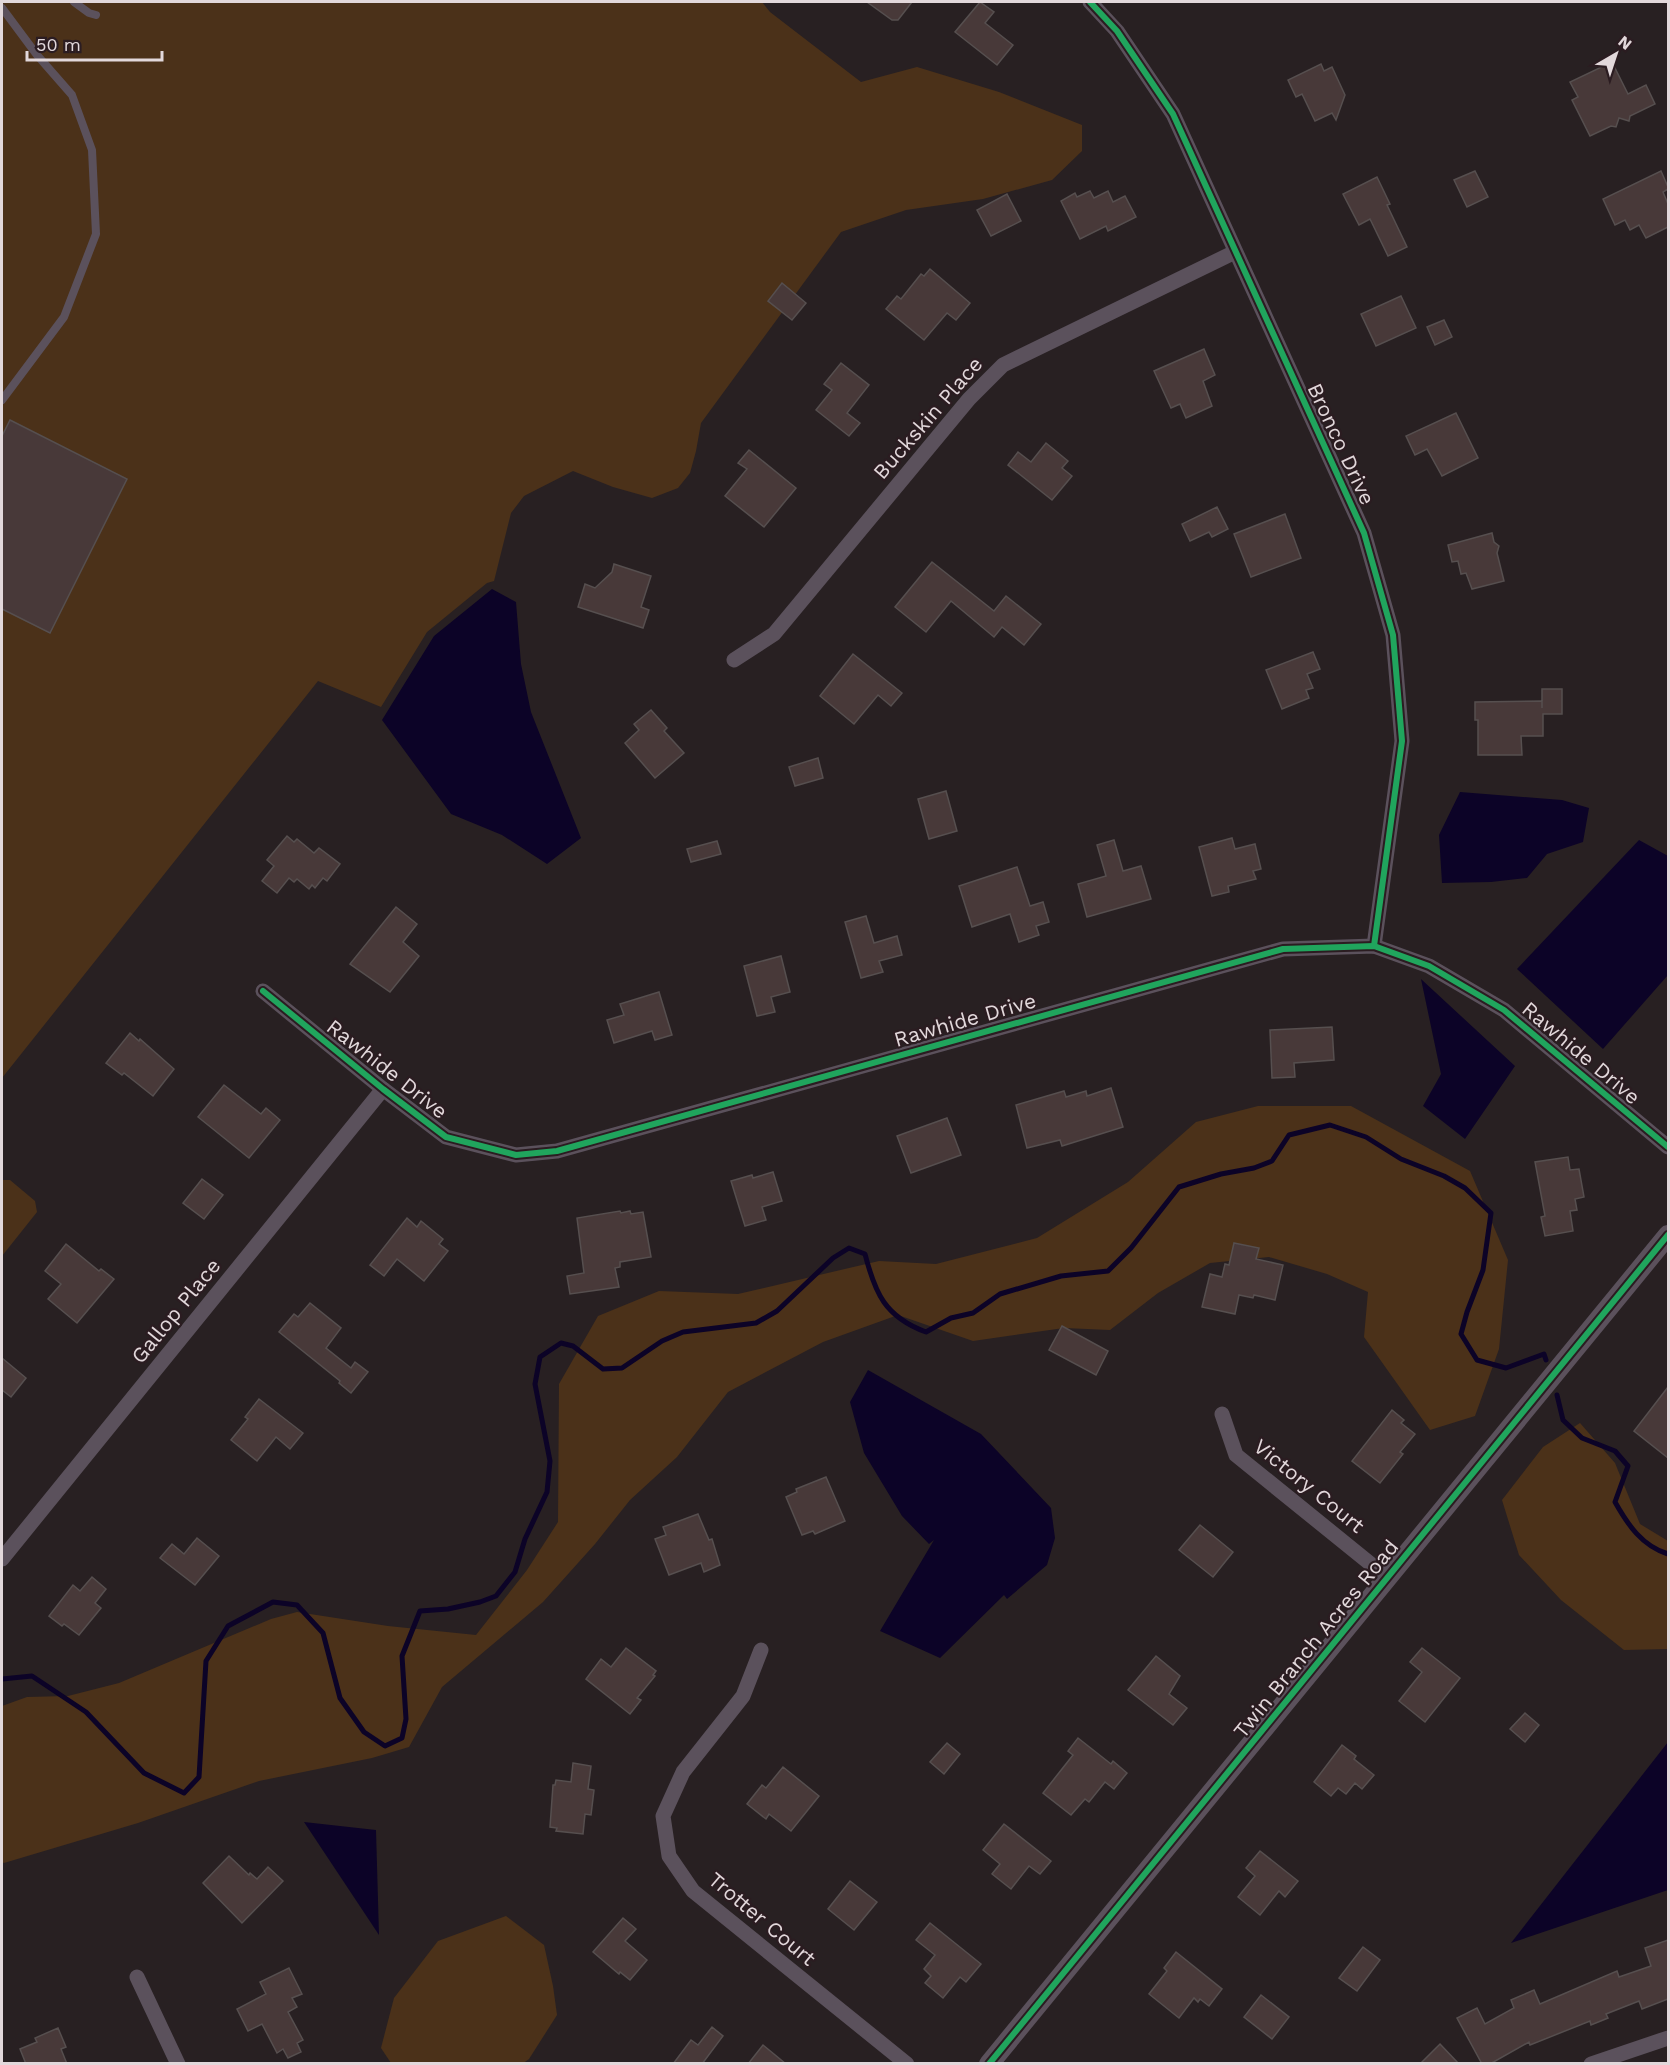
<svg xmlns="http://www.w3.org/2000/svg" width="1670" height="2065" font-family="'Work Sans',sans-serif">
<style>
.green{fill:#4b3119}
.water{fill:#0c0327}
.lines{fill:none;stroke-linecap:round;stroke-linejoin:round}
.stream{stroke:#0c0327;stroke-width:5}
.building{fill:#483939;stroke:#564f4f;stroke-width:1.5}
.service{stroke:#5b515c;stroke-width:8}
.minor{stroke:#5b515c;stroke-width:15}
.tertiary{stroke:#5b515c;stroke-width:20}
.cycleway-casing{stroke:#2b1c21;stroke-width:10}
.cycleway{stroke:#20a55d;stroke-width:6}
.labels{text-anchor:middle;stroke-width:4.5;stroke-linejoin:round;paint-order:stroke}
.street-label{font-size:21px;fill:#e2d8db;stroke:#2b1c21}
</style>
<rect width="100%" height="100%" fill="#282022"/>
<g class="green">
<polygon points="2,2 762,2 770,12 861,82 917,67 999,92 1082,125 1082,151 1052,180 983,199 906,210 841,232 701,423 696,451 690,473 678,488 652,498 613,487 573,471 524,496 511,513 494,581 487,583 427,632 381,707 318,681 2,1078"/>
<polygon points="1258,1106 1351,1106 1470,1171 1508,1260 1499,1349 1475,1416 1430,1430 1364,1337 1368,1292 1327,1274 1269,1257 1210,1263 1158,1293 1110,1330 1064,1328 973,1341 898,1315 823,1342 728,1392 677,1457 630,1500 595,1544 543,1602 442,1687 409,1747 372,1758 259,1781 138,1823 4,1863 2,1862 2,1706 27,1697 68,1696 119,1683 271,1619 297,1612 388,1626 476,1635 527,1570 558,1522 559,1384 598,1316 659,1291 738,1294 879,1261 936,1264 1037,1238 1128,1182 1196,1122"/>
<polygon points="2,1180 10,1180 35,1201 37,1212 2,1256"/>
<polygon points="1580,1423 1615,1463 1640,1524 1668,1541 1668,1649 1624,1650 1561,1600 1519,1555 1502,1500 1543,1447"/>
<polygon points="506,1916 544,1945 553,1986 557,2015 529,2059 522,2064 391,2063 381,2048 394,1998 438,1941"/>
</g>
<g class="water">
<polygon points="492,589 516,602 521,664 531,712 581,838 547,864 502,835 451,814 382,720 434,636"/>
<polygon points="1460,792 1562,800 1589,808 1583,842 1547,854 1527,878 1491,882 1442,883 1439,835"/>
<polygon points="1639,840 1668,856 1668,975 1603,1049 1517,969"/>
<polygon points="1421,979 1515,1066 1465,1139 1423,1106 1441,1074"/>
<polygon points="868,1370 981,1434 1051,1508 1055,1538 1047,1565 1007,1599 1004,1595 940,1658 880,1631 934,1540 929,1544 902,1516 864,1453 850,1402"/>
<polygon points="1668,1742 1668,1890 1511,1943"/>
<polygon points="304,1822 376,1830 379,1935"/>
</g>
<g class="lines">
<g class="stream">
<path d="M1557,1395L1563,1420L1582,1438L1615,1451L1628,1466L1615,1502C1628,1525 1642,1546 1668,1554"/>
<path d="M2,1679L32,1676L86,1712L144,1773L184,1793L199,1777L206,1661L228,1626L273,1602L297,1605L323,1633L340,1698L364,1732L385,1746L402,1738L406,1719L402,1656L420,1611L448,1609L480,1602L496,1596L515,1572L525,1539L547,1492L550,1461L535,1384L540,1357L561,1343L573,1346L603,1369L622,1368L662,1341L683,1332L756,1323L777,1311L833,1258L849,1248L865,1254C875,1293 885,1317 926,1332L951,1318L973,1313L1000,1294L1061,1276L1108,1271L1131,1248L1179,1187L1221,1174L1254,1168L1272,1161L1289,1135L1330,1125L1366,1137L1401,1159L1444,1176L1465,1188L1491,1213L1483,1270L1467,1312L1461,1334L1477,1360L1506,1368L1544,1354L1546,1360"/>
</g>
</g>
<g class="building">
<polygon points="867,2 912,2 898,20 892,20"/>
<polygon points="980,2 994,12 985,23 1013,45 997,65 955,32"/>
<polygon points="1612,62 1628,94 1646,85 1655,104 1630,116 1629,121 1619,118 1616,127 1611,126 1590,136 1572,100 1578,97 1570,82"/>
<polygon points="1321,64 1324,71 1332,67 1345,95 1336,120 1332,113 1315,121 1302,94 1296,97 1288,80"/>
<polygon points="1475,171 1488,197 1467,207 1454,180"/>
<polygon points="1661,171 1668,187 1668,189 1663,192 1668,204 1668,227 1646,238 1639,225 1630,230 1625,220 1615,225 1603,199"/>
<polygon points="1377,177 1390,204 1387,205 1407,247 1388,256 1370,219 1359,225 1343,194"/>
<polygon points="1090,191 1094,198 1108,191 1113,202 1125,196 1136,217 1108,231 1106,226 1080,239 1061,201 1075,193 1077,197"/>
<polygon points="1007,194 1021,221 991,236 977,210"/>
<polygon points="930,269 970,303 956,320 947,313 924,340 886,309 897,296 901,299 921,274 924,276"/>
<polygon points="782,283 806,303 792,320 768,301"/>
<polygon points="1401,296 1416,328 1376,346 1361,314"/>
<polygon points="1444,320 1452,337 1435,345 1427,327"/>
<polygon points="1204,349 1215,375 1203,381 1212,406 1186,418 1180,404 1171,408 1154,371"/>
<polygon points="841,363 869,385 847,413 860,423 849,436 816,410 832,390 824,384"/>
<polygon points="1456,413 1478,458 1442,476 1427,449 1415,455 1406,436"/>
<polygon points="10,420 127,479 50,633 2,609 2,436"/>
<polygon points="1046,443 1068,461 1062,468 1072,476 1052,500 1008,465 1018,452 1031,462"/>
<polygon points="749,450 796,488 764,527 725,496 747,469 738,463"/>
<polygon points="1217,507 1228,529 1212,537 1209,532 1190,541 1182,524"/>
<polygon points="1285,514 1301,558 1251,577 1234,534"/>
<polygon points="1492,533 1494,542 1499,546 1497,553 1504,581 1472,589 1466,573 1461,574 1458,561 1452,562 1448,545"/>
<polygon points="932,562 994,611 1006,596 1041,624 1024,645 1002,627 994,637 951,601 926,632 895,607"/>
<polygon points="614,564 651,576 641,607 649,610 643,628 578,607 585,584 595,588 612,572"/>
<polygon points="1313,652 1320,669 1307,674 1313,688 1306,690 1309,698 1282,709 1266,670"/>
<polygon points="853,654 902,693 891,706 878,695 854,724 820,696"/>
<polygon points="1542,689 1562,689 1562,714 1543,714 1543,736 1521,736 1522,755 1478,755 1478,720 1475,720 1475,702 1542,701 1542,708"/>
<polygon points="651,710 667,728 664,731 684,753 655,778 625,743 639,730 634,724"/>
<polygon points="818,758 823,778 795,786 789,767"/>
<polygon points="946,791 957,831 929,839 918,799"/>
<polygon points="287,836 294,842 297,839 314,853 319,848 340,864 327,881 323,878 315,888 312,885 309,889 297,879 294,882 289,878 277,893 262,881 274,866 267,860"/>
<polygon points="1232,838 1235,849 1255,844 1261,869 1253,871 1256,879 1228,886 1229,892 1212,896 1199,847"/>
<polygon points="1114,840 1123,871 1141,866 1151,899 1087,917 1078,884 1106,876 1097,845"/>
<polygon points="717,841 721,854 691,862 687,849"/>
<polygon points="1017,867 1030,906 1043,902 1049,922 1036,926 1039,935 1019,942 1010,914 972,927 959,886"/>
<polygon points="396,907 417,924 403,942 419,956 390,992 350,964"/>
<polygon points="866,916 874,943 897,936 902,955 879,961 883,972 861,978 845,922"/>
<polygon points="781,956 790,992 771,997 775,1012 757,1016 744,966"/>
<polygon points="659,992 672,1035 655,1040 652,1031 614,1043 607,1020 624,1015 620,1004"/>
<polygon points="1332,1027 1334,1060 1294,1063 1295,1077 1272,1078 1270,1030"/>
<polygon points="130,1033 139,1041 140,1039 174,1069 153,1096 124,1073 122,1075 106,1063"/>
<polygon points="224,1085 261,1114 266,1108 280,1120 249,1158 198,1117"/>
<polygon points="1111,1088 1123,1127 1062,1146 1060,1140 1027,1148 1016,1105 1064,1091 1066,1097 1086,1091 1087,1096"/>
<polygon points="947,1118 961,1155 911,1173 897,1136"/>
<polygon points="1568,1157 1570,1170 1579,1169 1584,1197 1575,1199 1577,1210 1570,1211 1573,1231 1545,1236 1541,1217 1545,1216 1535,1162"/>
<polygon points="773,1172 782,1201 762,1207 766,1220 745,1226 731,1181 752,1175 753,1178"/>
<polygon points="202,1179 223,1195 204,1219 183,1203"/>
<polygon points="620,1211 621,1213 630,1211 631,1214 643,1212 651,1257 620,1262 620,1267 615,1268 619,1287 570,1294 567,1276 584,1273 577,1218"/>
<polygon points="407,1218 417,1227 421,1221 443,1239 439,1244 448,1251 424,1281 397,1259 384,1276 370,1265"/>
<polygon points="1234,1243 1259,1248 1256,1259 1283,1265 1275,1300 1254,1295 1253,1298 1239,1295 1235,1314 1202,1307 1210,1274 1222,1277 1225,1264 1229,1265"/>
<polygon points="66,1244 99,1271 101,1269 114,1279 77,1323 48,1299 61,1284 45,1271"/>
<polygon points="310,1303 341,1328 326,1348 351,1368 355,1362 368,1372 351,1393 339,1383 340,1381 279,1332 294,1314 298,1317"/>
<polygon points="1062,1326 1108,1351 1096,1375 1049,1350"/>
<polygon points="2,1358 26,1378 11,1397 2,1390"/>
<polygon points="1668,1387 1668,1458 1634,1431"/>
<polygon points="259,1399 303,1433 290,1449 276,1437 257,1461 231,1440 248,1419 245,1417"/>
<polygon points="1392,1410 1404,1420 1401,1423 1415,1434 1400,1452 1403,1454 1380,1483 1352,1461"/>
<polygon points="826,1477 845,1521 815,1534 813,1531 802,1535 786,1497 797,1492 796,1489"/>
<polygon points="698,1514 709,1540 712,1539 720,1565 704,1572 701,1563 669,1575 655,1539 666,1535 663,1527"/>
<polygon points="1200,1525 1233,1552 1213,1577 1179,1550"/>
<polygon points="197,1538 219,1556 195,1585 160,1558 172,1544 184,1554"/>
<polygon points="92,1577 106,1589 95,1603 101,1608 79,1635 64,1624 62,1626 49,1616 73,1585 80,1591"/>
<polygon points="626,1648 656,1671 653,1675 655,1676 637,1698 641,1700 630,1714 586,1679 601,1659 611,1667"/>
<polygon points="1422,1648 1460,1678 1425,1722 1399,1701 1422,1672 1410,1662"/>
<polygon points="1156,1656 1180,1676 1169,1694 1187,1708 1173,1725 1128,1690"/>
<polygon points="1525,1713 1539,1725 1525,1742 1510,1729"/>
<polygon points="1078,1738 1111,1764 1113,1761 1127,1773 1114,1789 1105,1782 1089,1802 1085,1799 1071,1815 1043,1793 1073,1755 1068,1751"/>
<polygon points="947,1743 960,1754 944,1774 930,1762"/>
<polygon points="1342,1745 1356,1756 1354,1759 1374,1775 1362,1789 1355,1783 1346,1794 1338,1788 1331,1796 1314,1782"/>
<polygon points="573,1763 591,1766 588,1789 594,1790 591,1815 585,1814 583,1834 556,1831 557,1828 550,1827 553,1785 555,1785 556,1780 571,1782"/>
<polygon points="783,1767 819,1796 791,1831 769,1814 766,1819 747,1804 762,1785 766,1788"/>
<polygon points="1004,1824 1051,1861 1040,1874 1029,1866 1011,1889 992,1874 1000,1864 983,1850"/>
<polygon points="1260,1851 1298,1881 1285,1897 1279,1891 1260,1915 1238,1897 1255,1876 1246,1868"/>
<polygon points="229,1856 249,1875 250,1873 257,1879 268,1867 283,1881 242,1923 203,1883"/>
<polygon points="850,1881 877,1902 854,1930 828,1909"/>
<polygon points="623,1918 636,1929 625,1941 647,1960 630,1980 620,1972 619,1974 593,1952"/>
<polygon points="930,1923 981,1964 966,1982 960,1977 943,1998 925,1983 931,1976 924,1969 935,1955 916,1940"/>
<polygon points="1668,1940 1668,1999 1642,2009 1639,2001 1606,2014 1608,2018 1591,2025 1590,2021 1530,2045 1529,2042 1490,2064 1482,2064 1457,2018 1477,2008 1485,2024 1514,2008 1511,2000 1534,1990 1540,2004 1617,1971 1619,1977 1651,1966 1645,1948"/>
<polygon points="1363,1947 1380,1960 1357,1991 1339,1978"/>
<polygon points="1176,1952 1222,1989 1209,2006 1200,1999 1198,2002 1194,1998 1179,2018 1149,1994 1167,1971 1164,1968"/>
<polygon points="289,1968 302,1994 292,1998 297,2007 288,2012 303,2040 297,2043 301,2052 288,2058 283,2049 277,2053 262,2024 248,2031 237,2009 266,1994 260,1982"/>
<polygon points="1261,1995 1289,2017 1272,2039 1244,2017"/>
<polygon points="712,2027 723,2036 702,2064 673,2064 691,2040 698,2045"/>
<polygon points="58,2028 66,2047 61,2049 67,2064 26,2064 20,2049 37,2042 35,2038"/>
<polygon points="1440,2044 1459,2064 1420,2064"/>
<polygon points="763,2045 786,2064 748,2064"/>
</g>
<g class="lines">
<g class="service">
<polyline points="74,2 89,13 96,15"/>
<polyline points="2,8 37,55 72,95 92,150 96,234 64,317 2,400"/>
</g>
<g class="minor">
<polyline points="1090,2 1117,31 1173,114 1364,533 1393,635 1402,741 1374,946"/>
<polyline points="734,660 774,634 969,399 1003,365 1235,252"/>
<polyline points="263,991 383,1089 446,1137 516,1155 557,1151 1283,949 1374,946 1429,966 1504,1010 1668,1147"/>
<polyline points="1222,1414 1236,1455 1388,1578"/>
<polyline points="2,1559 383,1089"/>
<polyline points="761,1650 743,1696 683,1772 663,1816 669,1856 693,1891 907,2064"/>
<polyline points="137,1977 178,2064"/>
<polyline points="1591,2064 1668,2038"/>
</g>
<polyline class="tertiary" points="989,2064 1668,1235"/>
<defs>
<g id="cycleway">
<polyline points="1090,2 1117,31 1173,114 1364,533 1393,635 1402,741 1374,946"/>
<polyline points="263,991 383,1089 446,1137 516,1155 557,1151 1283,949 1374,946 1429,966 1504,1010 1668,1147"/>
<polyline points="989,2064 1668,1235"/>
</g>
</defs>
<use href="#cycleway" class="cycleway-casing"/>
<use href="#cycleway" class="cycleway"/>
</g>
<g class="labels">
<g class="street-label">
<text transform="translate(928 418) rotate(-49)" y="7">Buckskin Place</text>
<text transform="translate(1341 444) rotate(65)" y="7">Bronco Drive</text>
<text transform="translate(965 1020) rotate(-16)" y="7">Rawhide Drive</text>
<text transform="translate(1581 1053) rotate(40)" y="7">Rawhide Drive</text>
<text transform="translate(387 1069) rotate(38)" y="7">Rawhide Drive</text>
<text transform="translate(176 1311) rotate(-51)" y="7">Gallop Place</text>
<text transform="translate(1309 1486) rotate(39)" y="7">Victory Court</text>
<text transform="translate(1316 1639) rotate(-51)" y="7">Twin Branch Acres Road</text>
<text transform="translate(762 1919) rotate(40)" y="7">Trotter Court</text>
</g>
</g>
<rect width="1670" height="2065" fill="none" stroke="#e2d8db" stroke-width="6"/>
<g transform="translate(1616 54) rotate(39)" stroke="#2b1c21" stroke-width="4.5" paint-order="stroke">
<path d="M0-4.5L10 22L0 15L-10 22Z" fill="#e2d8db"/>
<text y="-9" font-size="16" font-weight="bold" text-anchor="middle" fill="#e2d8db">N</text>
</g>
<path d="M27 51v9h135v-9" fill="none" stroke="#e2d8db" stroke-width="3"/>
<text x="36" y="51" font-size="18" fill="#e2d8db" stroke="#2b1c21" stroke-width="4.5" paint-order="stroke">50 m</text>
</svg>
